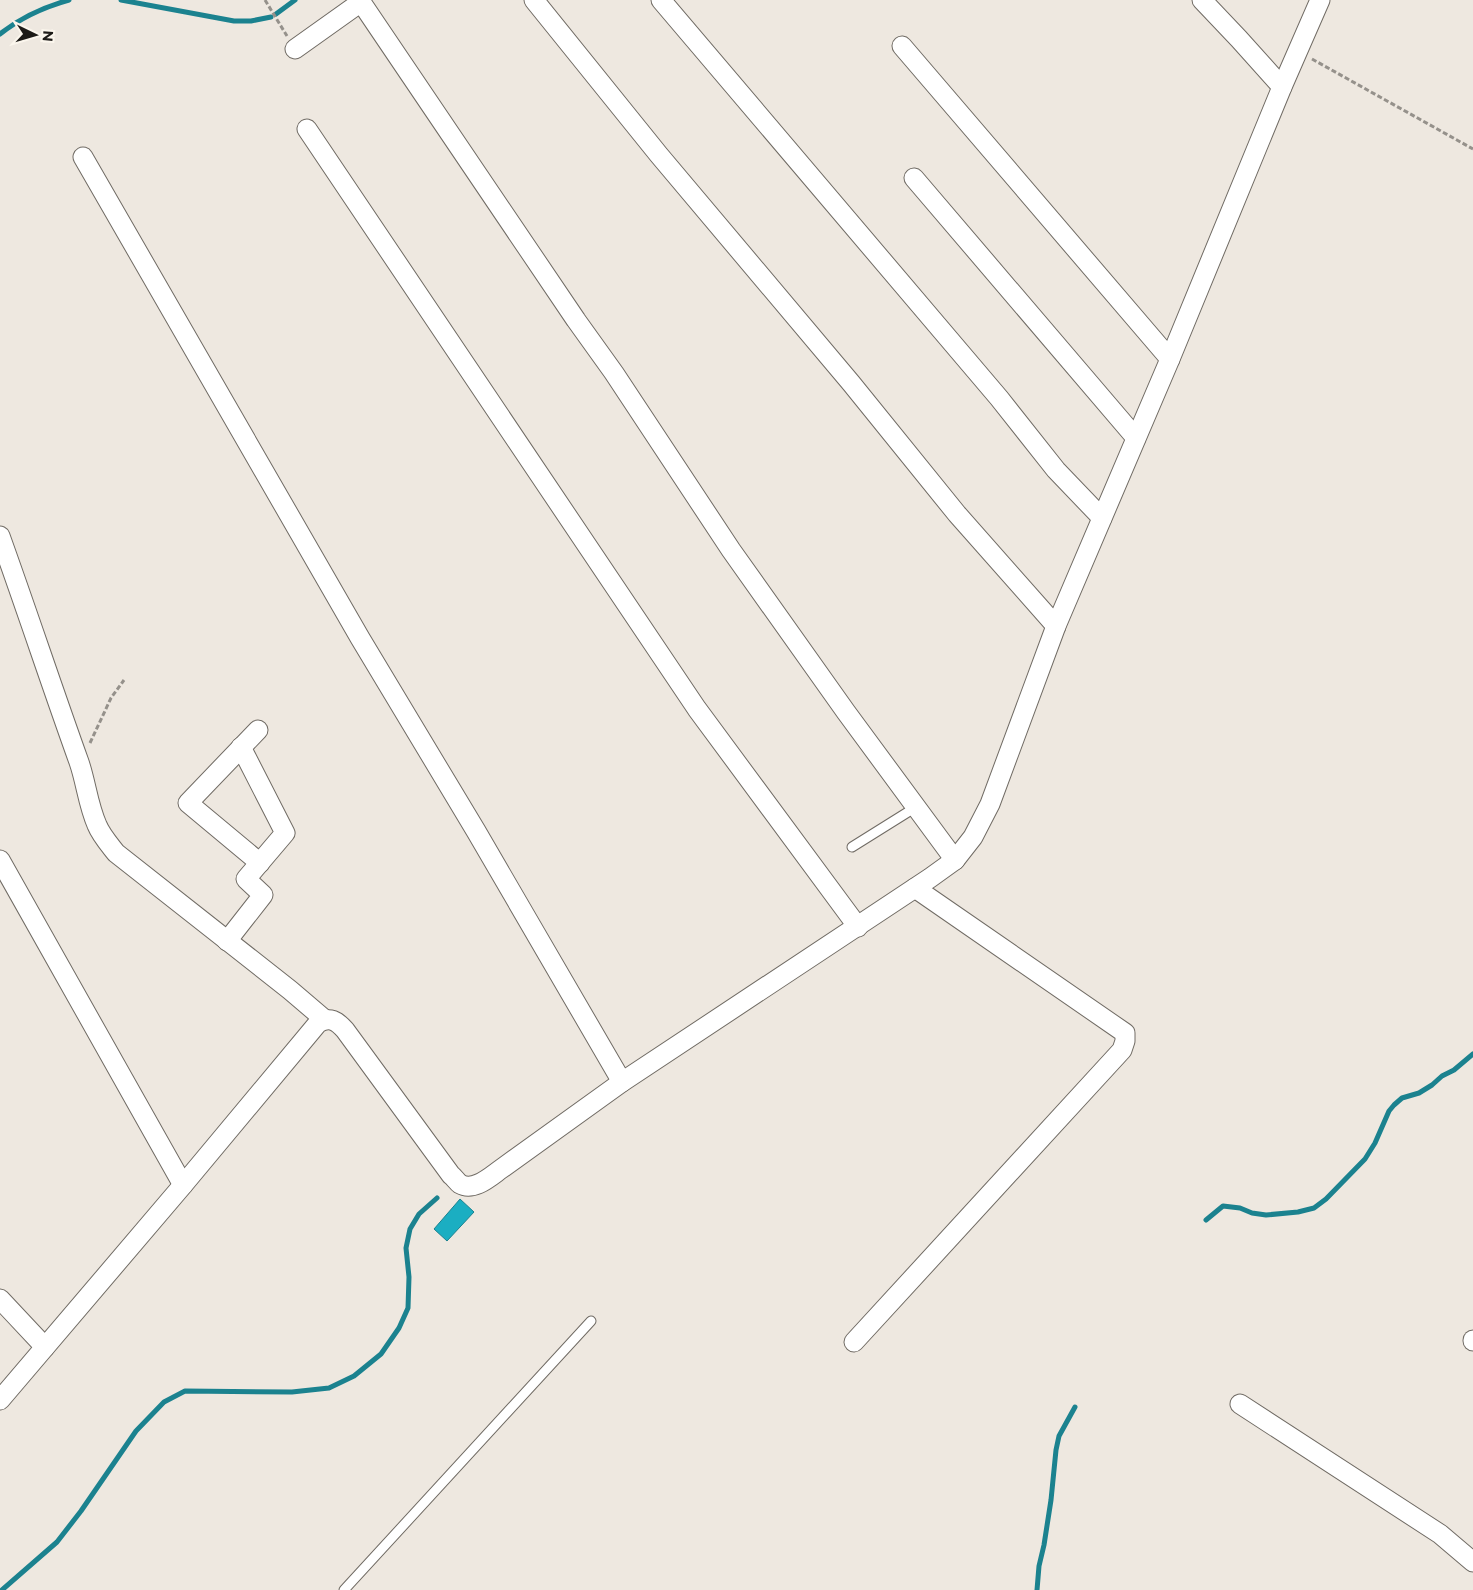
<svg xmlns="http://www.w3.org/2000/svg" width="1473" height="1590" font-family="Montserrat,sans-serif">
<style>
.water{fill:#1baec2;stroke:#1b828f}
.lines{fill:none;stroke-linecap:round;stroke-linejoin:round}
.stream{stroke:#1b828f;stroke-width:5}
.service-casing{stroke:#706b64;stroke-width:11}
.minor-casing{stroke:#706b64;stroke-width:21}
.path{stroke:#95918b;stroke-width:3;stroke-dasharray:5 2.5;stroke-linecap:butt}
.service{stroke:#fff;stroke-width:9}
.minor{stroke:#fff;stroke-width:19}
</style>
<rect width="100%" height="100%" fill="#eee8e0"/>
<polygon class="water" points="460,1199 474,1212 447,1241 434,1229"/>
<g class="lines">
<g class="stream">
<polyline points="121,0 234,21 251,21 271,17"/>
<polyline points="276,14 295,0"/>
<path d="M0,34C20,18 44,7 69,0"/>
<polyline points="1206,1220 1223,1206 1240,1208 1252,1213 1266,1215 1298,1212 1314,1208 1326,1199 1365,1159 1375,1143 1389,1111 1394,1105 1402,1098 1419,1093 1432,1085 1442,1076 1454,1070 1473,1054"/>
<polyline points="2,1590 57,1542 81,1511 136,1431 164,1402 185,1391 292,1392 329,1388 354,1376 381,1354 399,1328 408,1308 409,1277 406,1248 410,1229 419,1214 437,1198"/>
<polyline points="1037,1590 1039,1566 1044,1545 1051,1500 1056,1450 1059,1436 1075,1407"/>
</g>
<defs>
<g id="service">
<polyline points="852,847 916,807"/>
<polyline points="344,1590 591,1321"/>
</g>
<g id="minor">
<polyline points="361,0 361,2 576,320 614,373 731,550 846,712 955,860"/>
<polyline points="534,0 659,155 851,383 957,514 1056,626"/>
<polyline points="661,0 999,398 1056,470 1102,518"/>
<polyline points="1202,0 1239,39 1282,87"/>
<polyline points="902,46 1170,359"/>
<polyline points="295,49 361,2"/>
<polyline points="307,129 697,709 858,927"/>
<polyline points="83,157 360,638 476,831 622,1082"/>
<polyline points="914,178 1136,438"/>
<path d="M0,536C27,611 52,687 79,762C86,782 88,805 97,825C101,835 109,844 116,853L290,990L324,1019"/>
<polyline points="258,730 188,803 260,863"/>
<polyline points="0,860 183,1185"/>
<polyline points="227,941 263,895 246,879 285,833 241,747"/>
<polyline points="0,1299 45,1347"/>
<polyline points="1473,1340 1473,1341"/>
<polyline points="854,1342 1122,1050 1125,1041 1125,1033 915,888"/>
<path d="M0,1400L183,1185L318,1023C330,1016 337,1021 345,1030L451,1175C454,1177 457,1182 460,1184C474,1192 491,1176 501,1169L622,1082L930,878L955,860L973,837L990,804L1056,626L1170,359L1282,87L1320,0"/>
<polyline points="1240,1404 1440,1534 1473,1562"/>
</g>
</defs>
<use href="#service" class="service-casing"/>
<use href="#minor" class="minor-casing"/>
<g class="path">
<polyline points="265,0 287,36"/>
<polyline points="1312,59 1473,149"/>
<polyline points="90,743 111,698 124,680"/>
</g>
<use href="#service" class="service"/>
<use href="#minor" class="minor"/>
</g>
<g transform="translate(35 35) rotate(95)" stroke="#fbf6ed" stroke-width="4" paint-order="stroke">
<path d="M0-4L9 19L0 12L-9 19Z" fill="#1c1a17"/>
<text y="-8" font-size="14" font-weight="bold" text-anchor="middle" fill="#1c1a17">N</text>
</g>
</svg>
